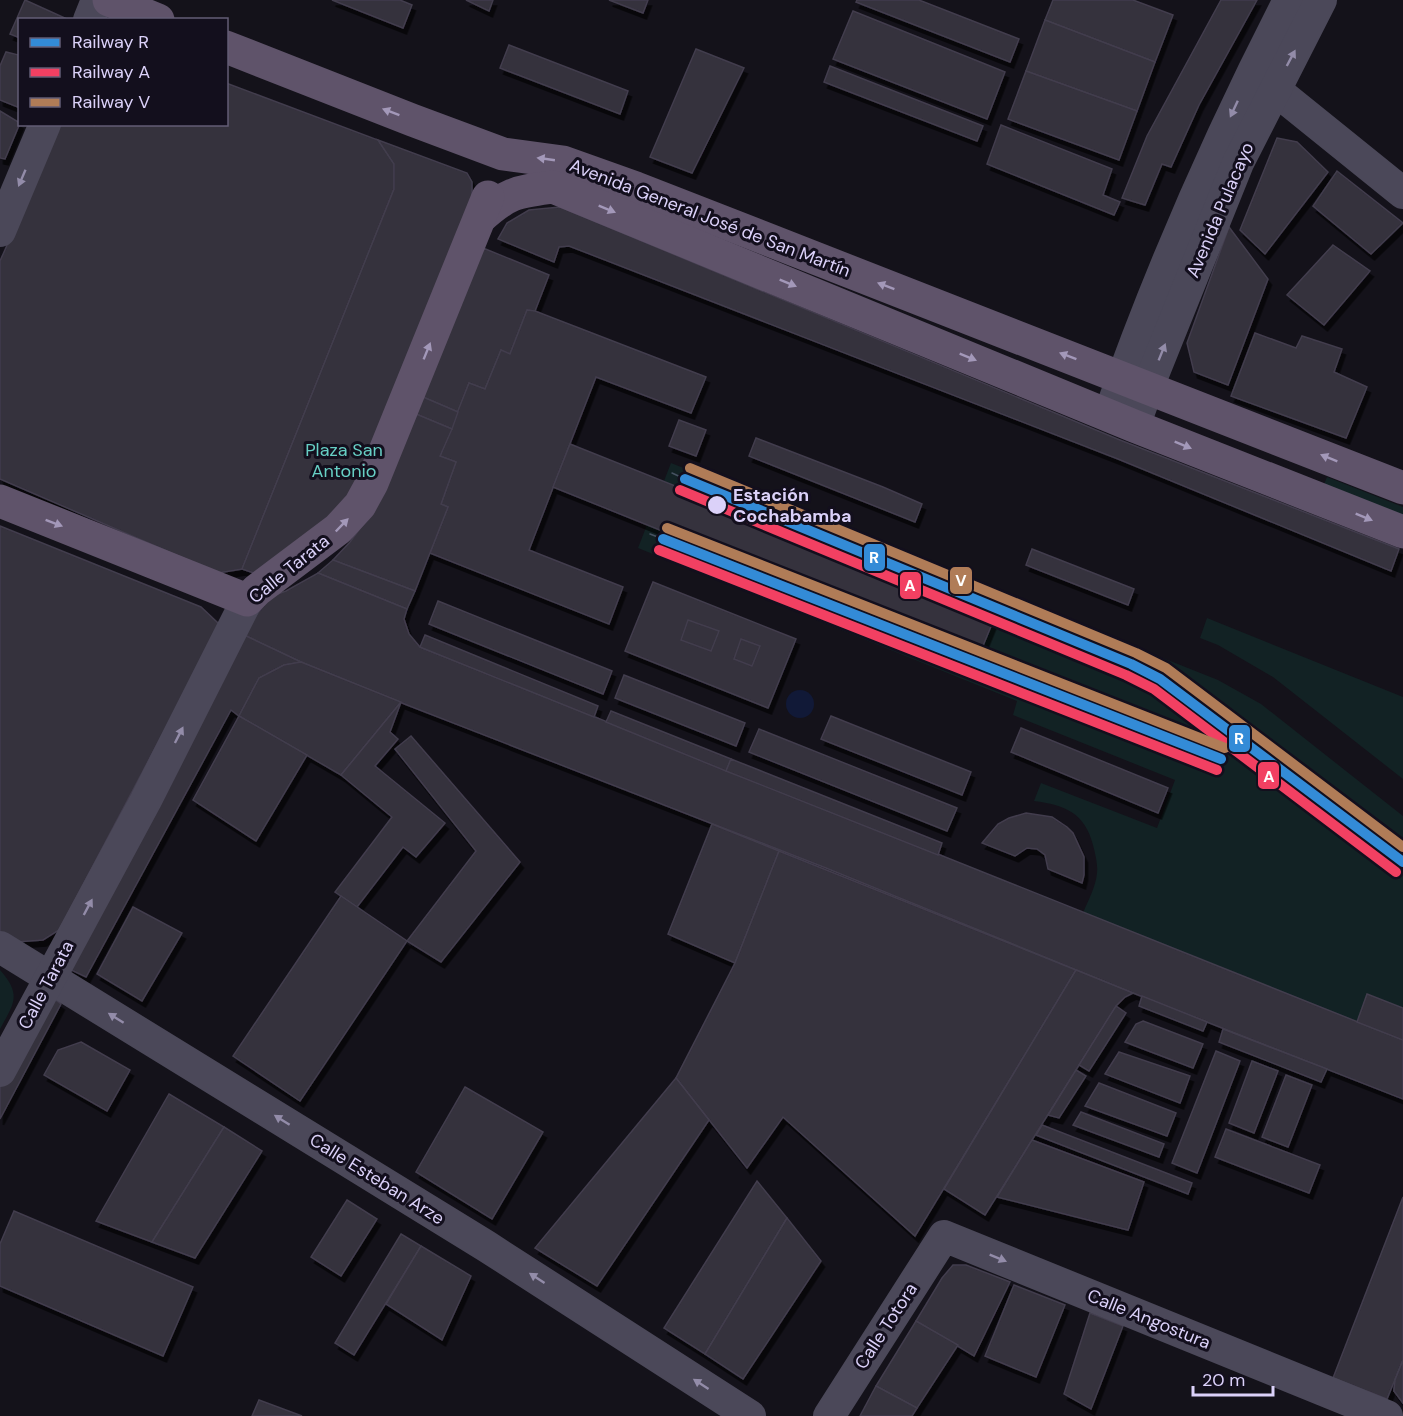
<svg xmlns="http://www.w3.org/2000/svg" width="1403" height="1416" font-family="'DM Sans',sans-serif">
<style>
.green{fill:#122224}
.water{fill:#111937}
.building{fill:#34303c;stroke:#423d4d;stroke-width:1.5;filter:url(#shadow)}
.lines{fill:none;stroke-linecap:round;stroke-linejoin:round}
.minor{stroke:#4b4859;stroke-width:32}
.major{stroke:#5f536a;stroke-width:33}
.tram{stroke:#465261;stroke-width:1.5}
.rail-1-casing{stroke:#130f1d;stroke-width:15}
.rail-2-casing{stroke:#130f1d;stroke-width:15}
.rail-3-casing{stroke:#130f1d;stroke-width:15}
.rail-1{stroke:#338bd7;stroke-width:10}
.rail-2{stroke:#f24062;stroke-width:10}
.rail-3{stroke:#b07c57;stroke-width:10}
.oneway{fill:#938ca9}
.oneway2{fill:#a398b9}
.stop-dot{fill:#dbd1f9;stroke:#130f1d;stroke-width:2}
.labels{text-anchor:middle;stroke-width:6;stroke-linejoin:round;paint-order:stroke}
.street-label{font-size:18px;fill:#dbd1f9;stroke:#130f1d}
.park-label{font-size:18px;fill:#67cfc5;stroke:#130f1d}
.stop-label{font-size:18px;font-weight:bold;fill:#dbd1f9;stroke:#130f1d;text-anchor:start}
.line-badge{stroke:#130f1d;stroke-width:2}
.badge-label{font-size:16px;text-anchor:middle;font-weight:bold;fill:#fff}
</style>
<defs>
<filter id="shadow"><feDropShadow dx="3.5" dy="6" stdDeviation="0" flood-color="#0009"/></filter>
</defs>
<rect width="100%" height="100%" fill="#14121a"/>
<g class="green">
<path d="M671,463L1218,680L1261,704L1403,816V1008L1368,994L1357,1022L1083,913C1088,901 1096,886 1097,873C1098,864 1095,853 1093,845C1085,813 1065,805 1034,801L1041,783L1157,828L1175,780L1013,715L1017,701L638,548L647,525L977,658L995,614L664,481Z"/>
<polygon points="1327,477 1403,507 1403,518 1323,487"/>
<polygon points="1207,618 1403,697 1403,779 1273,677 1218,645 1200,638"/>
<path d="M0,970C22,995 14,1003 0,1029Z"/>
</g>
<circle class="water" cx="800" cy="704" r="14"/>
<g class="building">
<polygon points="25,0 67,19 66,20 20,20 20,38 10,34"/>
<polygon points="332,0 400,0 412,5 403,28"/>
<polygon points="466,0 493,0 489,11"/>
<polygon points="609,0 648,0 643,13"/>
<polygon points="857,0 919,0 1019,39 1010,62 856,2"/>
<polygon points="1053,0 1133,0 1173,15 1155,62 1045,20"/>
<polygon points="1221,0 1257,0 1199,105 1171,167 1162,164 1145,205 1122,198 1147,136"/>
<polygon points="853,11 1005,72 987,119 833,59"/>
<polygon points="1045,20 1155,62 1137,111 1026,71"/>
<polygon points="509,45 628,91 620,114 500,68"/>
<polygon points="696,49 744,68 692,173 650,157"/>
<polygon points="20,51 20,108 0,100 0,66 6,52 18,55"/>
<polygon points="830,66 983,126 977,141 824,82"/>
<polygon points="1026,71 1137,111 1119,160 1008,119"/>
<polygon points="226,83 378,140 394,164 394,189 242,569 218,573 0,479 0,261 61,124 226,124"/>
<polygon points="0,111 20,123 5,159 0,158"/>
<polygon points="1001,125 1112,169 1103,195 1120,202 1114,215 987,164"/>
<polygon points="1277,138 1297,142 1328,172 1265,254 1240,230"/>
<polygon points="378,140 467,173 472,182 472,206 354,492 340,507 260,575 242,569 394,189 394,164"/>
<polygon points="1337,171 1403,223 1371,254 1313,206"/>
<polygon points="560,207 1120,440 1399,549 1391,571 1118,459 569,246 559,247 554,262 498,239 507,223 529,210"/>
<polygon points="1229,227 1268,279 1228,385 1194,372 1187,343"/>
<polygon points="1333,245 1370,271 1324,325 1287,295"/>
<polygon points="483,248 549,275 535,311 527,310 510,354 501,350 485,389 469,383 458,412 423,397"/>
<polygon points="527,310 535,311 706,377 691,413 596,377 566,454 529,550 623,587 609,624 430,553 448,507 441,504 456,462 440,456 469,383 485,389 501,350 510,354"/>
<polygon points="1255,333 1296,348 1302,336 1342,349 1334,372 1367,387 1346,438 1231,396"/>
<polygon points="423,397 458,412 452,429 416,414"/>
<polygon points="416,414 452,429 440,456 456,462 441,504 448,507 415,591 333,560 350,542 376,507"/>
<polygon points="679,420 706,430 696,456 669,446"/>
<polygon points="756,438 883,487 922,504 915,522 749,456"/>
<polygon points="570,444 996,614 978,658 553,487"/>
<polygon points="0,526 201,607 220,625 59,930 43,940 2,943 0,942"/>
<polygon points="1032,549 1134,589 1128,605 1026,565"/>
<polygon points="333,560 415,591 407,609 318,573"/>
<polygon points="318,573 407,609 404,619 409,634 420,647 1403,1040 1403,1099 1133,993 826,868 407,705 301,662 242,634 270,597 286,591"/>
<polygon points="653,582 796,639 768,708 625,651"/>
<polygon points="438,601 612,671 603,694 429,624"/>
<polygon points="688,620 719,631 711,651 681,640"/>
<polygon points="242,634 301,662 284,665 259,678 239,716 231,710 86,977 69,969"/>
<polygon points="425,635 598,706 594,717 420,647"/>
<polygon points="741,639 760,646 752,666 734,659"/>
<polygon points="301,662 401,702 341,775 239,716 259,678 284,665"/>
<polygon points="624,675 745,723 736,746 615,698"/>
<polygon points="401,702 390,732 398,739 375,766 445,823 416,857 403,847 357,907 335,892 392,817 341,775"/>
<polygon points="611,711 731,759 726,771 606,722"/>
<polygon points="239,716 307,755 256,841 193,800"/>
<polygon points="831,716 971,772 962,795 821,739"/>
<polygon points="1021,728 1168,788 1158,813 1011,752"/>
<polygon points="759,729 957,808 947,831 749,752"/>
<polygon points="411,736 520,862 441,962 407,941 476,851 395,749"/>
<polygon points="731,759 942,843 938,855 726,771"/>
<polygon points="1026,813 1052,817 1067,827 1073,833 1084,857 1084,875 1082,883 1048,869 1045,855 1037,849 1027,848 1015,856 982,843 998,824 1009,818"/>
<polygon points="712,824 779,851 735,963 668,934"/>
<polygon points="779,851 1076,970 915,1236 783,1117 747,1168 676,1078 735,963"/>
<polygon points="341,896 407,941 300,1101 233,1056"/>
<polygon points="133,907 182,933 142,1001 97,974"/>
<polygon points="1076,970 1133,993 1125,997 1116,1006 985,1215 944,1189"/>
<polygon points="1367,994 1403,1008 1403,1040 1357,1022"/>
<polygon points="49,995 61,1004 0,1119 0,1087"/>
<polygon points="1142,996 1207,1022 1203,1031 1139,1006"/>
<polygon points="1116,1006 1126,1013 1089,1071 1079,1065"/>
<polygon points="1143,1021 1203,1044 1193,1068 1125,1042 1136,1024"/>
<polygon points="1223,1029 1327,1069 1321,1082 1219,1042"/>
<polygon points="81,1042 130,1070 107,1111 44,1075 58,1050"/>
<polygon points="1216,1051 1240,1061 1197,1173 1172,1163"/>
<polygon points="1119,1052 1190,1076 1180,1103 1105,1074"/>
<polygon points="1252,1061 1278,1071 1254,1133 1229,1123"/>
<polygon points="1076,1070 1086,1076 1059,1118 1048,1115"/>
<polygon points="1286,1075 1312,1085 1288,1147 1262,1137"/>
<polygon points="676,1078 709,1120 597,1286 535,1248"/>
<polygon points="1099,1083 1176,1113 1167,1136 1085,1106"/>
<polygon points="465,1087 543,1132 492,1219 416,1172"/>
<polygon points="169,1094 224,1127 152,1242 96,1221"/>
<polygon points="1081,1112 1164,1144 1159,1157 1073,1125"/>
<polygon points="1042,1125 1192,1183 1188,1194 1036,1135"/>
<polygon points="224,1127 262,1151 195,1258 152,1242"/>
<polygon points="1226,1129 1320,1165 1309,1193 1215,1157"/>
<polygon points="1032,1140 1144,1182 1128,1230 997,1197"/>
<polygon points="757,1181 787,1218 705,1354 664,1328"/>
<polygon points="1403,1197 1403,1360 1387,1399 1333,1378"/>
<polygon points="347,1200 377,1219 341,1276 311,1257"/>
<polygon points="14,1211 193,1287 163,1356 0,1286 0,1244"/>
<polygon points="787,1218 821,1261 743,1379 705,1354"/>
<polygon points="401,1234 421,1246 354,1355 335,1343"/>
<polygon points="421,1246 471,1276 442,1340 386,1304"/>
<polygon points="953,1265 966,1265 1010,1282 974,1356 916,1321 942,1278"/>
<polygon points="1014,1285 1065,1305 1036,1377 985,1356"/>
<polygon points="1090,1313 1123,1326 1091,1409 1064,1394"/>
<polygon points="916,1321 958,1345 917,1408 876,1386"/>
<polygon points="1403,1360 1403,1403 1394,1391 1395,1380"/>
<polygon points="1403,1360 1403,1403 1394,1391 1395,1380"/>
<polygon points="876,1386 917,1408 912,1416 860,1416"/>
<polygon points="259,1400 302,1416 252,1416"/>
</g>
<g class="lines">
<g class="minor">
<polyline points="89,20 97,0"/>
<polyline points="1274,89 1403,193"/>
<polyline points="0,231 45,124"/>
<path d="M1109,415C1159,273 1220,134 1289,0"/>
<polyline points="1134,426 1148,387 1238,163 1321,0"/>
<polyline points="0,947 486,1246 750,1416"/>
<polyline points="0,1071 146,800 247,600"/>
<polyline points="829,1416 944,1236 1387,1416"/>
</g>
<g class="major">
<polyline points="109,0 158,20"/>
<polyline points="226,47 412,120 503,154 563,162 636,188 1403,488"/>
<path d="M481,217C509,192 517,192 553,187L1134,426L1403,532"/>
<polyline points="0,501 247,600 257,590 338,529 360,505 372,483 488,197"/>
</g>
<g class="tram">
<polyline points="672,473 685,479"/>
<polyline points="650,534 663,539"/>
</g>
<defs>
<g id="rail-1">
<polyline points="685,479 1131,664 1160,679 1403,862"/>
<polyline points="663,539 1221,759"/>
</g>
<g id="rail-2">
<polyline points="680,490 1126,675 1154,689 1396,872"/>
<polyline points="659,550 1217,770"/>
</g>
<g id="rail-3">
<polyline points="690,468 1136,653 1166,668 1403,847"/>
<polyline points="667,528 1225,748"/>
</g>
</defs>
<use href="#rail-1" class="rail-1-casing"/>
<use href="#rail-2" class="rail-2-casing"/>
<use href="#rail-3" class="rail-3-casing"/>
<use href="#rail-1" class="rail-1"/>
<use href="#rail-2" class="rail-2"/>
<use href="#rail-3" class="rail-3"/>
</g>
<defs><path id="oneway-solid" d="M-6-.8H1V-3.2L6.5 0L1 3.2V.8H-6Z" transform="scale(1.5)"/></defs>
<g class="oneway">
<use href="#oneway-solid" transform="translate(1291 58) rotate(-62)"/>
<use href="#oneway-solid" transform="translate(1234 109) rotate(115)"/>
<use href="#oneway-solid" transform="translate(22 178) rotate(113)"/>
<use href="#oneway-solid" transform="translate(1162 352) rotate(-68)"/>
<use href="#oneway-solid" transform="translate(179 735) rotate(-63)"/>
<use href="#oneway-solid" transform="translate(88 907) rotate(-62)"/>
<use href="#oneway-solid" transform="translate(116 1018) rotate(-148)"/>
<use href="#oneway-solid" transform="translate(282 1120) rotate(-148)"/>
<use href="#oneway-solid" transform="translate(998 1258) rotate(22)"/>
<use href="#oneway-solid" transform="translate(537 1278) rotate(-147)"/>
<use href="#oneway-solid" transform="translate(701 1384) rotate(-147)"/>
</g>
<g class="oneway2">
<use href="#oneway-solid" transform="translate(391 112) rotate(-159)"/>
<use href="#oneway-solid" transform="translate(546 159) rotate(-172)"/>
<use href="#oneway-solid" transform="translate(607 209) rotate(22)"/>
<use href="#oneway-solid" transform="translate(788 283) rotate(22)"/>
<use href="#oneway-solid" transform="translate(886 286) rotate(-159)"/>
<use href="#oneway-solid" transform="translate(427 351) rotate(-68)"/>
<use href="#oneway-solid" transform="translate(1068 356) rotate(-159)"/>
<use href="#oneway-solid" transform="translate(968 357) rotate(22)"/>
<use href="#oneway-solid" transform="translate(1183 445) rotate(22)"/>
<use href="#oneway-solid" transform="translate(1329 458) rotate(-158)"/>
<use href="#oneway-solid" transform="translate(1364 517) rotate(22)"/>
<use href="#oneway-solid" transform="translate(54 523) rotate(21)"/>
<use href="#oneway-solid" transform="translate(342 525) rotate(-46)"/>
</g>
<circle class="stop-dot" cx="717" cy="505" r="10"/>
<g class="labels">
<g class="street-label">
<text transform="translate(1220 210) rotate(-67)" y="6">Avenida Pulacayo</text>
<text transform="translate(710 218) rotate(21)" y="6">Avenida General José de San Martín</text>
<text transform="translate(289 569) rotate(-39)" y="6">Calle Tarata</text>
<text transform="translate(46 985) rotate(-62)" y="6">Calle Tarata</text>
<text transform="translate(377 1179) rotate(32)" y="6">Calle Esteban Arze</text>
<text transform="translate(1149 1319) rotate(22)" y="6">Calle Angostura</text>
<text transform="translate(886 1326) rotate(-57)" y="6">Calle Totora</text>
</g>
<g class="park-label">
<text x="344" y="456">Plaza San<tspan x="344" dy="21">Antonio</tspan></text>
</g>
<g class="stop-label">
<text x="733" y="501">Estación<tspan x="733" dy="21">Cochabamba</tspan></text>
</g>
</g>
<g class="line-badge">
<rect x="863" y="543" width="23" height="29" rx="6" fill="#338bd7"/>
<rect x="949" y="566" width="24" height="29" rx="6" fill="#b07c57"/>
<rect x="899" y="571" width="23" height="29" rx="6" fill="#f24062"/>
<rect x="1228" y="724" width="23" height="29" rx="6" fill="#338bd7"/>
<rect x="1257" y="761" width="23" height="29" rx="6" fill="#f24062"/>
</g>
<g class="badge-label">
<text x="874" y="563">R</text>
<text x="961" y="586">V</text>
<text x="910" y="591">A</text>
<text x="1239" y="744">R</text>
<text x="1269" y="782">A</text>
</g>
<rect x="18" y="18" width="210" height="108" fill="#130f1d" stroke="#635d75" stroke-width="1.5"/>
<rect x="30" y="38" width="30" height="9" fill="#338bd7" stroke="#635d75" stroke-width="1.5"/>
<text x="72" y="48" font-size="18" fill="#dbd1f9">Railway R</text>
<rect x="30" y="68" width="30" height="9" fill="#f24062" stroke="#635d75" stroke-width="1.5"/>
<text x="72" y="78" font-size="18" fill="#dbd1f9">Railway A</text>
<rect x="30" y="98" width="30" height="9" fill="#b07c57" stroke="#635d75" stroke-width="1.5"/>
<text x="72" y="108" font-size="18" fill="#dbd1f9">Railway V</text>
<path d="M1193 1386v9h80v-9" fill="none" stroke="#dbd1f9" stroke-width="3"/>
<text x="1202" y="1386" font-size="18" fill="#dbd1f9" stroke="#130f1d" stroke-width="4.5" paint-order="stroke">20 m</text>
</svg>
